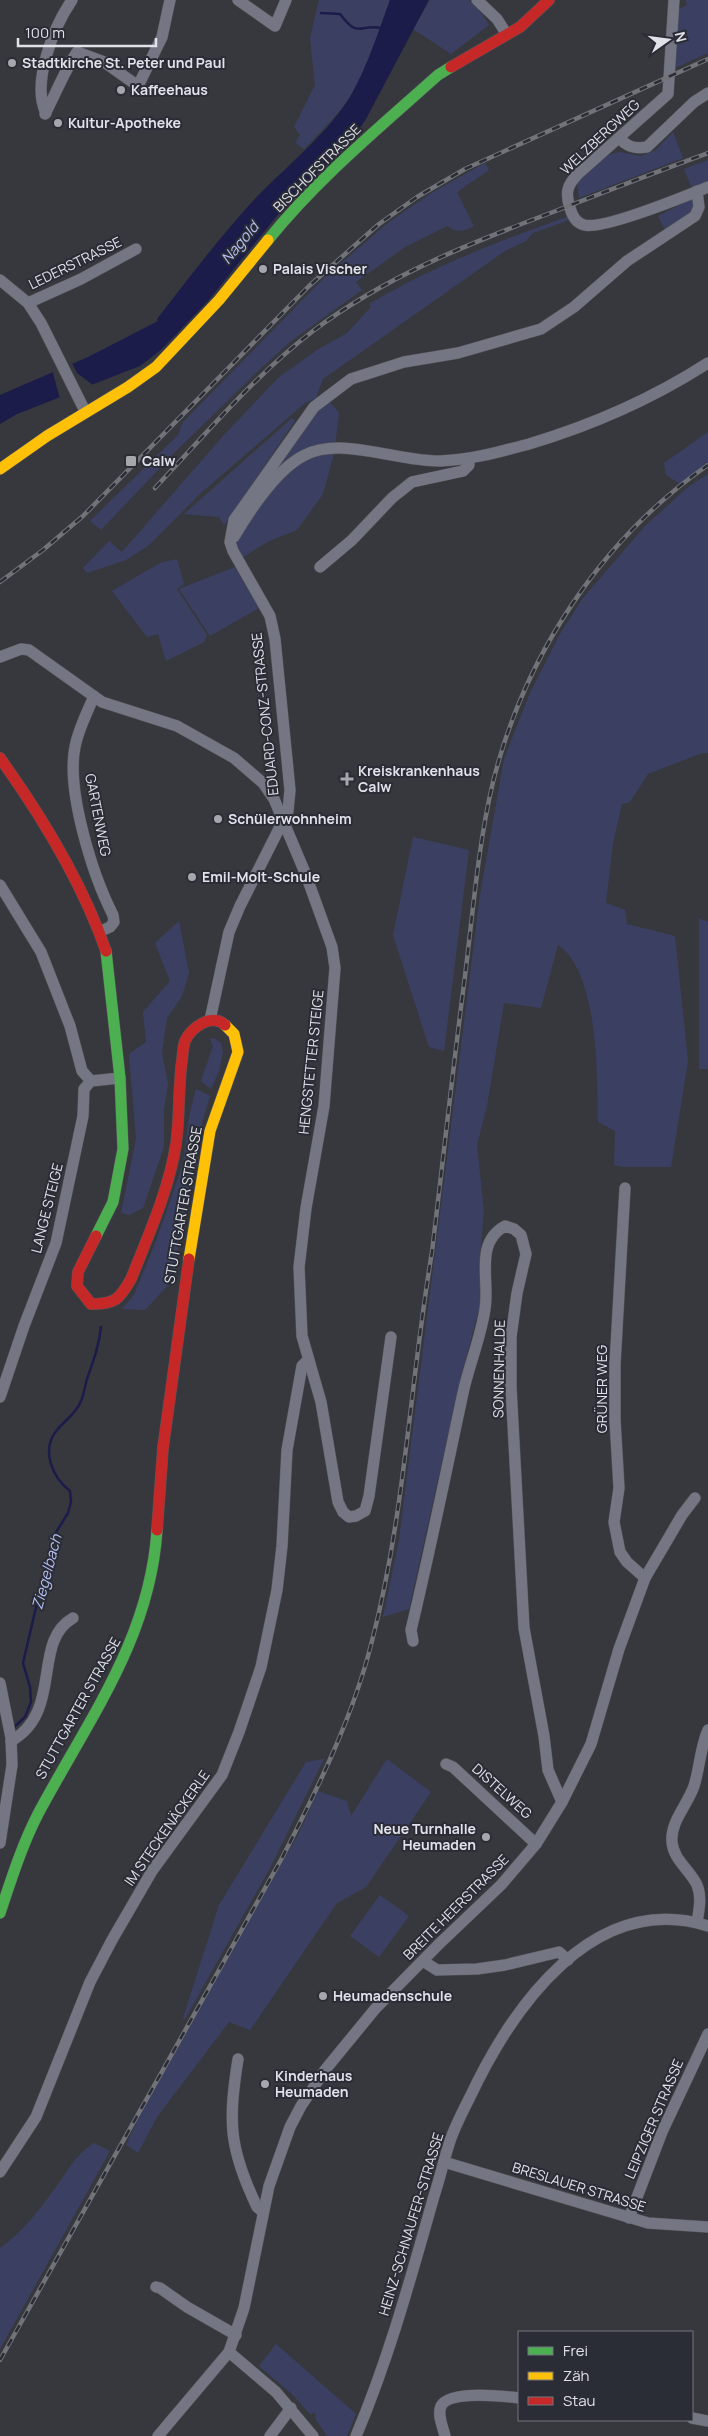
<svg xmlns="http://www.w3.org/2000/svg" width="708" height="2436" font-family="Manrope,sans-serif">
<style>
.green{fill:#3b4063}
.water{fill:#1b1c4a}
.pier{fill:#37383d}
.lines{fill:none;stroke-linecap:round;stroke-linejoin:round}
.stream{stroke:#1b1c4a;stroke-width:2.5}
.street-casing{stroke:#535458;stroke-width:12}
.fast-casing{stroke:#535458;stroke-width:12}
.slow-casing{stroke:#535458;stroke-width:12}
.jam-casing{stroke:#535458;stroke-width:12}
.street{stroke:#747683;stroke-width:11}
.fast{stroke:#4caf50;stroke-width:11}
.slow{stroke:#ffc107;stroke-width:11}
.jam{stroke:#c62828;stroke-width:11}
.rail-casing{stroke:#717379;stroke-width:4.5}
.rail{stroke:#2a2c36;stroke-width:2.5;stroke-dasharray:8;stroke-linecap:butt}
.poi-dot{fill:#a6a6ad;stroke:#2a2c36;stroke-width:2}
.labels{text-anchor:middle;stroke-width:4;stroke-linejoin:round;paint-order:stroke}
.poi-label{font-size:14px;font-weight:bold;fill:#e1e2e9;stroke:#2a2c36;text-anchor:start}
.street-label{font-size:14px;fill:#e1e2e9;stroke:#2a2c36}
.water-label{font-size:15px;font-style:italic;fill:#b7c0f3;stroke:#2a2c36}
</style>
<rect width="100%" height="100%" fill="#37383d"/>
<g class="green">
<path d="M319,0H390C378,32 369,68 350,97C337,116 320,132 304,149L295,143L300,135L294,127L315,85L310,38Z"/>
<polygon points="430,0 469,0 481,12 489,25 451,54 413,29"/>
<polygon points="686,0 708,0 708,53 675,68 679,9 687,5"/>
<polygon points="673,132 683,158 579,198 577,182 608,155 619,152 641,156 656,150"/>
<polygon points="708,160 708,182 692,189 684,169"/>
<path d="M485,163L489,170L457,192L474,226C463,232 458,233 447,226L405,247L356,282L362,290L291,341L260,369L173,454L101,530L90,521L178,435L183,422L326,276L389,222L433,192Z"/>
<polygon points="692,199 695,205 692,214 666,232 658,216"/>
<path d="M567,217L569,219L564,222L533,233L526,241L505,251L323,379L316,398L305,403L201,493L148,546L126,560L87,573L83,568L109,541L122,552L223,436L278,378L317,350L347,333L371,307L369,304C431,267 499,241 567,217Z"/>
<path d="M328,400L339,413L334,454L323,494L297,530L267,542L242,558L233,543C257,500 291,431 328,400Z"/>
<polygon points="292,418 295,421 224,525 219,517 184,514"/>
<polygon points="708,432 708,464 680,484 666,475 664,463"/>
<path d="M708,474V753H702L648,774L630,802L622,804L613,843L606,903L625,910L627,924L675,936L688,1061L671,1167H623L614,1165L615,1131L598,1122C597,1077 599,972 558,945L541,1008L504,1003L487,1106L477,1145L484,1211L480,1257V1306L462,1373L409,1609L383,1617L399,1540L480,895L504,759L530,693L560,634L583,598L645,526L687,488Z"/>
<polygon points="177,559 184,584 177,589 207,635 204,642 166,661 158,634 147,637 112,591 160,563"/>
<polygon points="235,567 259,608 210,636 179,589"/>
<polygon points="413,837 469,850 444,1051 429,1047 393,935"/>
<polygon points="699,918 708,922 708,1069 699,1069"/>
<polygon points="179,921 189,973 182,996 167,1018 162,1053 168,1084 164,1110 164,1147 143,1208 129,1215 121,1213 136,1139 129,1054 146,1042 143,1012 170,981 155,943"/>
<polygon points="214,1038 221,1043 223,1053 219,1071 211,1089 201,1081 213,1046 210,1039"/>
<polygon points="196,1089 210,1096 197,1140 172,1281 145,1310 122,1309 134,1295 156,1241 183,1164 189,1116"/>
<polygon points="324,1759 270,1868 185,2019 183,2018 219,1905 306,1762"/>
<polygon points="387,1759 431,1792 366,1887 337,1903 250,2030 229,2022 157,2117 138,2153 126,2145 140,2115 299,1833 318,1791 347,1801 351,1816"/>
<polygon points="380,1895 409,1916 379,1957 350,1936"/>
<path d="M94,2143L110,2151L0,2349V2248C22,2233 40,2209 56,2187C69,2170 74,2156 94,2143Z"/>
<polygon points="276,2344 356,2414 347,2436 327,2436 316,2420 315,2413 310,2414 292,2394 259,2366"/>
</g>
<path class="water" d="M390,0H429L366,119L351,141L289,201L208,301L161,350L140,366L17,414L0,424V395L88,357L158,321L157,319C188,279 219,238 253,201C284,168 329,133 351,95C368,65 378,32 390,0Z"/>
<polygon class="pier" points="71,361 77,373 94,386 60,399 52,369"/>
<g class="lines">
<g class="stream">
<path d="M321,13L340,14C359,39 358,24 381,28"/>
<path d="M13,1728L25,1717L31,1702L30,1687L23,1663L37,1603L47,1577L55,1534L68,1513L71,1502L70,1491C53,1478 40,1450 57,1430C65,1420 76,1414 81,1401C84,1394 85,1386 87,1379C93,1362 99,1346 101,1327"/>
</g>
<defs>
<g id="street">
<polyline points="238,0 275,26 286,0"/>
<polyline points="477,0 497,19 506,33"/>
<path d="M674,0L668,94L578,174C567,185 565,193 570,208C572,215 576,223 584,225C603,230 686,196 708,187"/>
<path d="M46,113C31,83 54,26 72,0"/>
<path d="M45,114C56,93 64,72 77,52L104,62L138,86L162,37L170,0"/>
<path d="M619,138C628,147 634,149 647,147L694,102L708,93"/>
<polyline points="0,280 28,303 41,323 85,411"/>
<polyline points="28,303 81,279 136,249"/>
<path d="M234,537C250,510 276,469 305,455C342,436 398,462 440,461C471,460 499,452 529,444C593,425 652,399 708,363"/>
<polyline points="320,567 352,540 392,498 412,482 463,471 469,465 469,459"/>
<polyline points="0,657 21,649 29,650 102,702 177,726 234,758 263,783 274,799 306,875 332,947 335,968 324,1106 306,1208 299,1267 302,1336 321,1402 338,1502 343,1512 349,1517 356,1516 365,1511 369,1496 391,1337"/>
<path d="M94,696C87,713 78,730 75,747C66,791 93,876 113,915L114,922L110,927L101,931"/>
<polyline points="0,885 41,952 70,1026 82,1071 91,1081"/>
<polyline points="210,1020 229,932 240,906 288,811 290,790 275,639 270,616 233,551 230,542 234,520 314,407 351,379 404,362 458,353 541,329 574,307 627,261 695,216 699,207 697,191"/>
<polyline points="625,1188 615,1364 615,1420 619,1488 614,1522 620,1552 627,1562 645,1578"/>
<polyline points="0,1397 24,1326 56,1243 83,1116 84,1089 91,1081 120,1078"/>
<path d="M413,1641L411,1630C430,1551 446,1472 463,1393C469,1365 481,1337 485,1309C490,1280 474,1243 505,1226L514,1229L521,1235L526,1254L517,1293L511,1337V1387L524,1628L544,1736L548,1770L562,1802"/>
<polyline points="0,1683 11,1738 12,1765 0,1843"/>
<path d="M11,1741C64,1711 31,1642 73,1618"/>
<polyline points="446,1764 453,1767 536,1844"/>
<path d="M697,1922C699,1910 702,1897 697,1885C690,1870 673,1859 672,1842C670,1822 688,1804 694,1786C700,1767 700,1748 708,1730"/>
<polyline points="423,1961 437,1970 477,1969 505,1965 559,1952 568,1960"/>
<path d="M238,2059C228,2123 229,2148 257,2207L263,2212"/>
<polyline points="444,2162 648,2223 708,2227"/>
<polyline points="0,2172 36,2117 90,1982 112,1940 152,1871 222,1775 239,1732 261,1667 277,1590 282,1546 287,1450 302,1366 308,1360"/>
<polyline points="629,2218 662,2132 708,2034"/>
<polyline points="156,2287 160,2288 187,2307 236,2335"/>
<polyline points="229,2352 276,2392 313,2436"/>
<polyline points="692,2418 708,2421"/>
<polyline points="158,2436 229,2352 244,2308 269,2186 290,2127 301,2106 325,2070 375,2009 439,1944 501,1885 536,1844 562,1802 591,1744 619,1649 645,1578 682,1515 695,1498"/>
<polyline points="270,2436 291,2408"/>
<path d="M356,2436C389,2358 411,2277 434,2196C440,2178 444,2159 450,2141C455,2126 463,2111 470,2097C512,2008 593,1890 708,1926"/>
<path d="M445,2436C443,2427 437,2415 441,2406C449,2390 503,2396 519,2398"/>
</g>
<g id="fast">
<path d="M268,240C318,178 379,128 438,75L451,67"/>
<polyline points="96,1236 113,1202 123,1149 120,1078 106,951"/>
<path d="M0,1913C11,1880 22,1845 38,1814C88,1720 150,1639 157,1530"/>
</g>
<g id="slow">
<polyline points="0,469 47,436 128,387 156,367 219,300 268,240"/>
<polyline points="189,1259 210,1131 238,1052 234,1034 225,1025"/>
</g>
<g id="jam">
<polyline points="451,67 520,27 549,0"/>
<path d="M0,758C43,818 82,882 106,951"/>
<path d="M96,1236L78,1272L77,1286L91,1304C115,1304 119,1300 131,1279C148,1236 169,1190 176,1144C180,1117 178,1088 182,1060C183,1054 183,1046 185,1041C191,1028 212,1012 225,1025"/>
<polyline points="157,1530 163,1448 189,1259"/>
</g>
</defs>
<use href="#street" class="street-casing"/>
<use href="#fast" class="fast-casing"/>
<use href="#slow" class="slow-casing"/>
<use href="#jam" class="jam-casing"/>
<use href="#street" class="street"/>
<use href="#fast" class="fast"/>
<use href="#slow" class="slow"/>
<use href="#jam" class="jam"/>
<defs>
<g id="rail">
<path d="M155,488C206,434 254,376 313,331C386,276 468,244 553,212C604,192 656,172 708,153"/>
<polyline points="0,582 43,550 83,516 309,286 379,224 417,197 465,169 708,59"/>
<path d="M0,2360L282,1858C318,1788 353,1717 372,1641C405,1514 410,1382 432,1252C443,1160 453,1068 465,976C473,912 478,845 493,782C524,657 601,539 708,465"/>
</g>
</defs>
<use href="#rail" class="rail-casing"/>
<use href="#rail" class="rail"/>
</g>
<g class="poi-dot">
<circle cx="12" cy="63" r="5"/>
<circle cx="121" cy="90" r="5"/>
<circle cx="58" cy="123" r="5"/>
<circle cx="263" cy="269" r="5"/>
<rect x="125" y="455" width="12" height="12" rx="2.5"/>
<path d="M344.5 771.5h5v5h5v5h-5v5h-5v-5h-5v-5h5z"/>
<circle cx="218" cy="819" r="5"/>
<circle cx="192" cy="877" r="5"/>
<circle cx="486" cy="1837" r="5"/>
<circle cx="323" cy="1996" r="5"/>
<circle cx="265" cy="2084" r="5"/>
</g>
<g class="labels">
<g class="poi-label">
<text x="22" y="68">Stadtkirche St. Peter und Paul</text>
<text x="131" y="95">Kaffeehaus</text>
<text x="68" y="128">Kultur-Apotheke</text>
<text x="273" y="274">Palais Vischer</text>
<text x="142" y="466">Calw</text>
<text x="358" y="776">Kreiskrankenhaus<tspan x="358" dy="16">Calw</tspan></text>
<text x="228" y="824">Schülerwohnheim</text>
<text x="202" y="882">Emil-Molt-Schule</text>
<text x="476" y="1834" text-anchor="end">Neue Turnhalle<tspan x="476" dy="16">Heumaden</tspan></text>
<text x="333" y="2001">Heumadenschule</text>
<text x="275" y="2081">Kinderhaus<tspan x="275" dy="16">Heumaden</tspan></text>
</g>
<g class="street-label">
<text transform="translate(600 137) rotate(-43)" y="5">WELZBERGWEG</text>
<text transform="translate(317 168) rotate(-45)" y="5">BISCHOFSTRASSE</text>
<text transform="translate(75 263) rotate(-26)" y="5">LEDERSTRASSE</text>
<text transform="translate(265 714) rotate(-96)" y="5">EDUARD-CONZ-STRASSE</text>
<text transform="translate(98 815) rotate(79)" y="5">GARTENWEG</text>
<text transform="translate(311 1062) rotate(-84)" y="5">HENGSTETTER STEIGE</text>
<text transform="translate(183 1205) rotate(-80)" y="5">STUTTGARTER STRASSE</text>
<text transform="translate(47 1208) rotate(-76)" y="5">LANGE STEIGE</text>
<text transform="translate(499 1369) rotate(-89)" y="5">SONNENHALDE</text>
<text transform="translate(602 1389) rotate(-90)" y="5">GRÜNER WEG</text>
<text transform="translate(78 1708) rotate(-61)" y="5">STUTTGARTER STRASSE</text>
<text transform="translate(502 1791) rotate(42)" y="5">DISTELWEG</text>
<text transform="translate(167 1828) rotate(-55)" y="5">IM STECKENÄCKERLE</text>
<text transform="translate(456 1907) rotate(-45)" y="5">BREITE HEERSTRASSE</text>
<text transform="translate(654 2119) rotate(-67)" y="5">LEIPZIGER STRASSE</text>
<text transform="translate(579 2187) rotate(17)" y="5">BRESLAUER STRASSE</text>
<text transform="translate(411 2224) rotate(-73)" y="5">HEINZ-SCHNAUFER-STRASSE</text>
</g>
<g class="water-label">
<text transform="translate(240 243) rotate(-50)" y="5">Nagold</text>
<text transform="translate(47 1572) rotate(-75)" y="5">Ziegelbach</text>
</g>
</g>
<rect x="518" y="2331" width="175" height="90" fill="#2a2c36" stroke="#73757e"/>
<rect x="528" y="2347" width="25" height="8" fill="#4caf50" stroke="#73757e"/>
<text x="563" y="2356" font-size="15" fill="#e1e2e9">Frei</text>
<rect x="528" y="2372" width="25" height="8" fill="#ffc107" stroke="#73757e"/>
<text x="563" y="2381" font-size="15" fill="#e1e2e9">Zäh</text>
<rect x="528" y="2397" width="25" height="8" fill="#c62828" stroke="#73757e"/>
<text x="563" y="2406" font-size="15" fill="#e1e2e9">Stau</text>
<g transform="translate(668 40) rotate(76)" stroke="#2a2c36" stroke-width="4" paint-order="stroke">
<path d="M0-4L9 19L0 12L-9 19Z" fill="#e1e2e9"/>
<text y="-8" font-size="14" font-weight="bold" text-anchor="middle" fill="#e1e2e9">N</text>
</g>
<path d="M18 38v8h138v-8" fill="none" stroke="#e1e2e9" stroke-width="2.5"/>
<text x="25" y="38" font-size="15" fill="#e1e2e9" stroke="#2a2c36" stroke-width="4" paint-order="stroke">100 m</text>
</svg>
